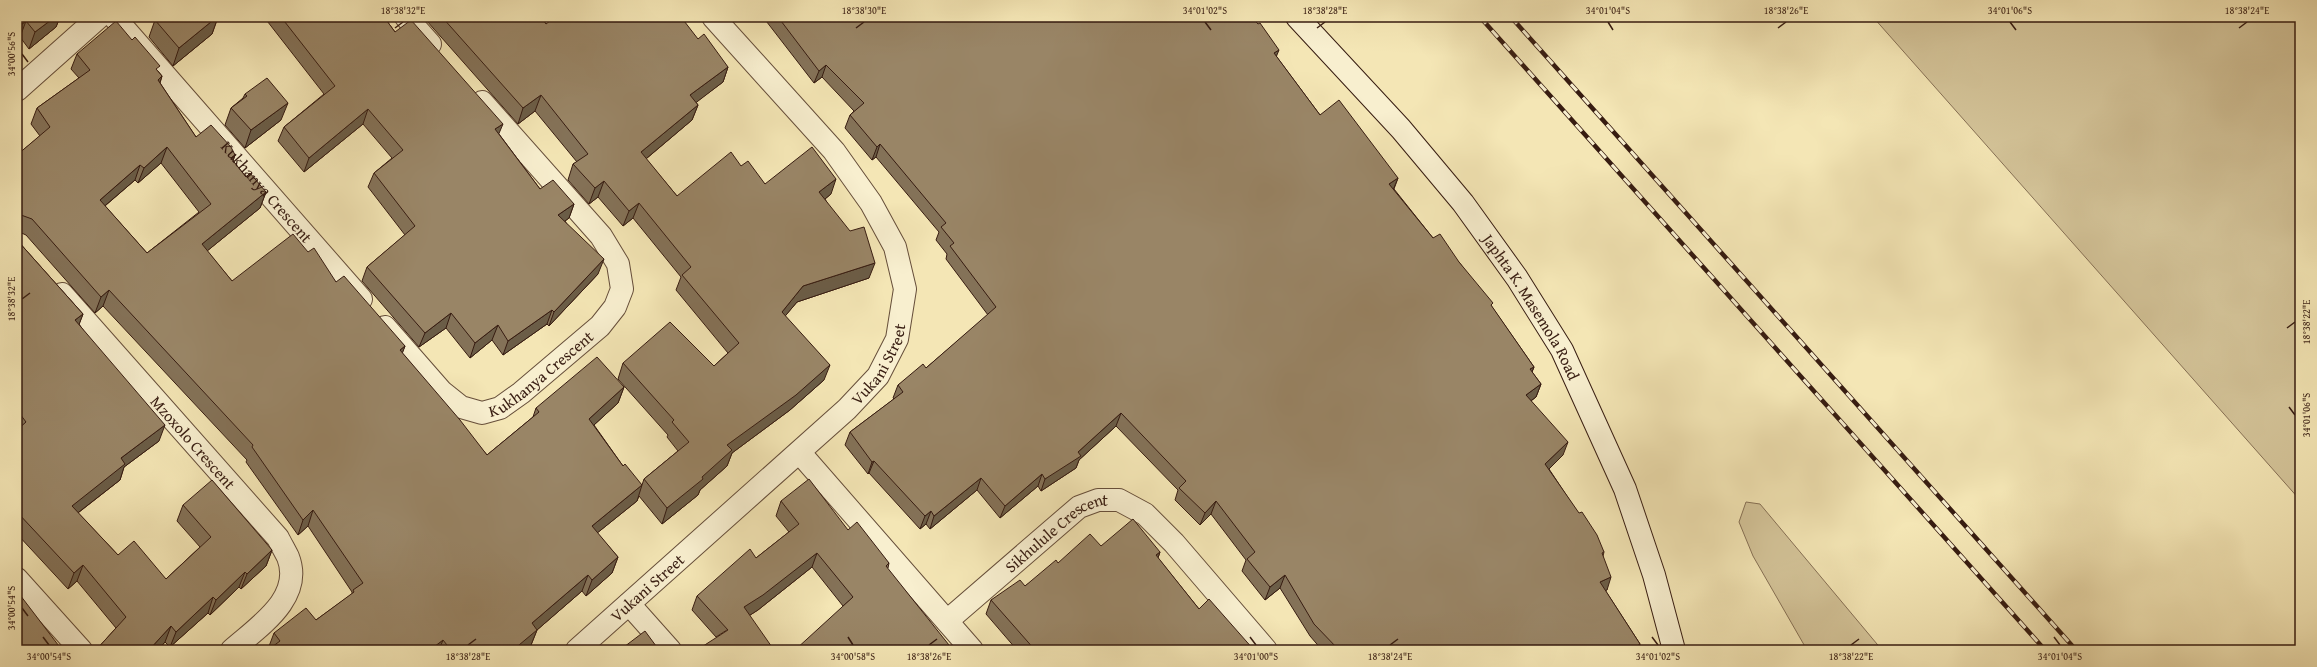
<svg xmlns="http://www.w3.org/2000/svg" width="2317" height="667" font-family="'Gentium Book Plus',serif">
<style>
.green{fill:#d4c499;stroke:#867055}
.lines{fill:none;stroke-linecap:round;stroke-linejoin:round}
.minor-casing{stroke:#664e3a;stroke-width:24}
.secondary-casing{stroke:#371c11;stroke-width:24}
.minor{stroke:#f8efcf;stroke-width:22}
.secondary{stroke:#f8efcf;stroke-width:22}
.rail-casing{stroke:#371c11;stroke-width:4.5}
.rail{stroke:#f8efcf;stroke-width:3;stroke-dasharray:9;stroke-linecap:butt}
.wall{fill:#847258;stroke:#371c11;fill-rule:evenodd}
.shaded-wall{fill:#6b5d47;stroke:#371c11}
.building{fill:#998566;stroke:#371c11;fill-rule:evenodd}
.ticks{fill:none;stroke:#371c11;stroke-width:1.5}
.labels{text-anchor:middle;stroke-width:3.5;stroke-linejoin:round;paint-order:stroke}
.street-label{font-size:16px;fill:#371c11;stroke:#f8efcf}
.neatline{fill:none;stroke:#371c11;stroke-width:1.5}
.ticks-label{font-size:10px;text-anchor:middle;fill:#371c11}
</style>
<rect width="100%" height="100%" fill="#f4e6b5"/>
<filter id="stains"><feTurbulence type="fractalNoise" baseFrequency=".005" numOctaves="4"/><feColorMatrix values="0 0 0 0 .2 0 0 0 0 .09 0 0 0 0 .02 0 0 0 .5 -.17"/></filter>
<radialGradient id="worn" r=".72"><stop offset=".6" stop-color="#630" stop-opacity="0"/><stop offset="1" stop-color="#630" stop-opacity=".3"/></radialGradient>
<g class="green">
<polygon points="1873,17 2300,17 2300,500"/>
<polygon points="1746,502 1760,504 1882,650 1807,650 1753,556 1739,522"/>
</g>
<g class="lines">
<defs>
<g id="minor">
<path id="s1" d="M114,17L361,299"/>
<polyline points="406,17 430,44"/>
<polyline points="17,90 99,17"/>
<path id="s2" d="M62,294L278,538C281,544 285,551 288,557C304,598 258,627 232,650"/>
<path id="s3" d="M385,327L441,391L461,407L482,413L500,408L521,393L600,326L615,307L622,289L618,264L601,236L482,102"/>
<polyline points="800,453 972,650"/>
<polyline points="17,579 81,650"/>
<polyline points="629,604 670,650"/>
<path id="s4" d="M947,621L1079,507L1098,500H1119L1145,514L1174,543L1266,650"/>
<path id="s5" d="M577,650L847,409L878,376L897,339L905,289L895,247L871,203L834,151L713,17"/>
</g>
<g id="secondary">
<path id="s6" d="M1297,17L1401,129L1463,203L1517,278L1562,350L1625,489L1654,575L1674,650"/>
</g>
</defs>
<use href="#minor" class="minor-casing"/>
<use href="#secondary" class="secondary-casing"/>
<use href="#minor" class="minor"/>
<use href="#secondary" class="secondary"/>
<defs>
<g id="rail">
<polyline points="1480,17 2045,650"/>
<polyline points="1511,17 2076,650"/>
</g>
</defs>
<use href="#rail" class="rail-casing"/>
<use href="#rail" class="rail"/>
</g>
<g class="wall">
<polygon points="17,17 60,17 56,27 29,49 20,37 17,40"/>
<polygon points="159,17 218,17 212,34 173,66 149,37 155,20"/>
<polygon points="264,17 384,17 395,32 499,134 540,189 574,204 569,218 565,221 598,274 549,326 547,324 503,355 492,340 470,358 446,328 419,347 362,281 367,267 405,235 368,187 374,173 392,158 363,124 304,172 278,141 284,127 324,94"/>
<path d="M427,17H541L546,24L698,39L728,67L723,82L696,102L698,105L692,120L646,159L677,196L741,166L765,184L831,194L825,199L869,278L797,302L785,316L824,380L790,410L732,453L727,466L700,490L698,495L662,524L639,496L637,501L597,533L618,557L612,573L586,596L582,591L537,630L531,645L526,650H268V649L274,633L316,620L352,594V592L308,526L298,535L246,462L247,460L103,306L95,313L26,235L17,231V155L40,136L31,124L37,108L79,78L71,69L77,54L158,71L162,76L160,83L196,137L235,155L233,161L246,177L266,192L260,208L207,251L232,281L308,252L336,282L405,346L402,353L487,455L533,417L536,408L624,387L618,403L594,425L623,466L642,485L644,479L678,451L667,437L668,435L618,379L623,363L714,366L728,353L676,290L681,277L633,218L623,226L598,197L589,204L568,180L573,164L577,162L535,111L518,124L426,20ZM161,163L199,212L147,253L105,206L135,180L138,183Z"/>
<polygon points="763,17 1252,17 1276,56 1320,115 1398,178 1394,189 1433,238 1459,262 1492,307 1534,367 1532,372 1541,384 1536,397 1531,401 1563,455 1549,469 1604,552 1603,556 1607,590 1605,590 1640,644 1638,650 1322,650 1310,636 1280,588 1265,600 1242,571 1246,560 1211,514 1200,525 1175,500 1178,490 1116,426 1079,460 1076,468 1041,491 1038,486 1000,518 977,490 930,529 926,524 920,529 869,473 868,474 845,445 850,432 894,399 893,398 898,385 926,368 988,315 946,259 947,254 936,240 939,232 876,157 872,160 845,128 850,115 854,111 822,77 814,83"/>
<polygon points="245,94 281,120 245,148 225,125 231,108 243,98"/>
<polygon points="17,240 83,314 79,324 159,441 124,467 120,480 78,513 118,555 166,579 200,547 177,521 183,505 272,550 266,566 241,589 239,587 210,615 208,613 170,647 165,642 158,650 96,650 116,628 77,581 68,589 17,534"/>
<polygon points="781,501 848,530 889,563 888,568 843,606 812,567 758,610 716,637 692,610 697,596 756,558 789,532 776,516"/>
<polygon points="1101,546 1160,552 1158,558 1199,609 1254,650 1017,650 986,614 991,600 1025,586 1058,563"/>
</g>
<g class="shaded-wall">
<polygon points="55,17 60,17 56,27 29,49 35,32"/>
<polygon points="217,17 218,17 212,34 173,66 179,48"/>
<polygon points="26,21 20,37 17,40 17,28"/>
<polygon points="1279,50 1274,62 1274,53"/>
<polygon points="826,65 822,77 814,83 819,71"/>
<polygon points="728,67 723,82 685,111 690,95"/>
<polygon points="162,76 157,92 158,80"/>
<polygon points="541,95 535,111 518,124 523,108"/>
<polygon points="288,103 281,120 245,148 251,130"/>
<polygon points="698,105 692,120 635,168 641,152"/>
<polygon points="368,109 363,124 304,172 309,158"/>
<polygon points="503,124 497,138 495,129"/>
<polygon points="880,144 876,157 872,160 877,147"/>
<polygon points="167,147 161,163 138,183 144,168"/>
<polygon points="235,155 229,171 231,158"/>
<polygon points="140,165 135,180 94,215 100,200"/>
<polygon points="1398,178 1393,190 1389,184"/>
<polygon points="836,179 831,194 814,208 819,192"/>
<polygon points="604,181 598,197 589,204 595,188"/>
<polygon points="266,192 260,208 196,260 202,244"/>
<polygon points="639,203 633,218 623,226 629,211"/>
<polygon points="574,204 569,218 553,230 558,215"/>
<polygon points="21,215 17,225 17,217"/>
<polygon points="604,259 598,274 549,326 554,312"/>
<polygon points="875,263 869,278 797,302 776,327 782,312 803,286"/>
<polygon points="109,290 103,306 95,313 101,297"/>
<polygon points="552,310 547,324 503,355 508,341"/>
<polygon points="451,313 446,328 419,347 425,333"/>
<polygon points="83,314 77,330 75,320"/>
<polygon points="498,325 492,340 470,358 475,343"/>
<polygon points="405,346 399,362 400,350"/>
<polygon points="830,365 824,380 790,410 732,453 727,466 700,490 698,495 662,524 667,508 702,477 727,445"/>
<polygon points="1534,367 1529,379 1530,369"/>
<polygon points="1541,384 1536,397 1521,408 1526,395"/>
<polygon points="624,387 618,403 583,435 589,419"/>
<polygon points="1121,413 1116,426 1079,460 1076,468 1041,491 1045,479 1078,452"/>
<polygon points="165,425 159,441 124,467 120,480 66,522 72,506 121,458"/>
<polygon points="1568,442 1563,455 1541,477 1545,464"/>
<polygon points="874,461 869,473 868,474 872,462"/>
<polygon points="1042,474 1038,486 1000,518 1005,506"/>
<polygon points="981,478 977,490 930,529 934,516"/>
<polygon points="642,485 637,501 586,542 592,526"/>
<polygon points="1216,501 1211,514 1200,525 1205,513"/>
<polygon points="313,510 308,526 298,535 303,520"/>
<polygon points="931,511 926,524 920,529 925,516"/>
<polygon points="272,550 266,566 241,589 247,574"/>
<polygon points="1160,552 1155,566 1156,555"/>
<polygon points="817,553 812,567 758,610 739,622 744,607"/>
<polygon points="618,557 612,573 586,596 592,580"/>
<polygon points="83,565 77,581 68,589 74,573"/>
<polygon points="245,572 239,587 210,615 216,600"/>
<polygon points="588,575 582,591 537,630 531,645 526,650 513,650 532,623"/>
<polygon points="1285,575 1280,588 1265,600 1270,587"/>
<polygon points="1611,577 1607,590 1595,594 1600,582"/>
<polygon points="213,597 208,613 170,647 176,632"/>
<polygon points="171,626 165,642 158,650 149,650"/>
<polygon points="443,640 439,650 430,650"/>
<polygon points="1640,644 1638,650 1631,650"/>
</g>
<g class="building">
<polygon points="17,17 55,17 35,32 26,21 17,28"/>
<polygon points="159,17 217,17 179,48 155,20"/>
<polygon points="281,17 384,17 395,32 411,20 503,124 495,129 540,189 553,180 574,204 558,215 604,259 554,312 552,310 508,341 498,325 475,343 451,313 425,333 367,267 415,226 374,173 403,150 368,109 309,158 284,127 335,86"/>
<polygon points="442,17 541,17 546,24 555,17 681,17 698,39 704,34 728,67 690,95 698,105 641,152 677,196 731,152 741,166 748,161 765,184 812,147 836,179 819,192 850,231 864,227 875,263 803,286 782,312 830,365 796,395 727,445 732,450 702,477 703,479 667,508 644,479 689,442 672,422 674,420 623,363 670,322 714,366 739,343 682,275 691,267 639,203 629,211 604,181 595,188 573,164 588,154 541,95 523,108"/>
<polygon points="778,17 1252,17 1258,24 1260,23 1279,50 1274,53 1320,115 1339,100 1398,178 1389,184 1433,238 1440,234 1459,262 1493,303 1491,305 1534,367 1530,369 1541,384 1526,395 1568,442 1545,464 1579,513 1582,512 1597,535 1604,552 1602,553 1611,577 1600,582 1640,644 1631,650 1339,650 1314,624 1285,575 1270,587 1247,559 1255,552 1216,501 1205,513 1179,488 1186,481 1121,413 1078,452 1081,456 1045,479 1042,474 1005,506 981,478 934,516 931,511 925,516 874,461 872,462 850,432 903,392 898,385 923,364 926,368 996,307 950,246 954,243 941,227 946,223 880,144 877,147 850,115 864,103 826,65 819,71"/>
<path d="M116,21L132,40L135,37L160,66L156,69L162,76L158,80L196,137L211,125L231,147L235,155L231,158L246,177L250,173L266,192L202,244L232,281L293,234L308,252L314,248L336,282L344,276L405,346L400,350L460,420L487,455L539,412L536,408L597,357L624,387L589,419L623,466L625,464L642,485L592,526L618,557L592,580L588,575L532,623L537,630L513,650H510L509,649L507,650H451L443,640L430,650H268L280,641L274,633L306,608L316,620L354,592L353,590L363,583L313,510L303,520L252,447L253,445L109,290L101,297L32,219L21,215L17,217V155L50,127L37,108L90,70L77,54ZM167,147L211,204L147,253L100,200L140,165L144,168Z"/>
<polygon points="267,78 288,103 251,130 231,108 247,96 245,94"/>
<polygon points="17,240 83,314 75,320 165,425 121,458 125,464 72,506 118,555 134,541 166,579 211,537 183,505 212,480 272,550 247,574 245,572 216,600 213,597 176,632 171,626 149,650 96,650 126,617 83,565 74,573 17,512 17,430 26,422 17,410"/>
<polygon points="809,479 848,530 857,522 889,563 886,566 953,650 795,650 853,597 817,553 763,595 744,607 774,650 697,650 728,630 697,596 750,549 756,558 799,524 781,501"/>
<polygon points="1133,519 1160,552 1156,555 1199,609 1209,599 1254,650 1035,650 991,600 1020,580 1025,586 1056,560 1058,563 1090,534 1101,546"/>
<polygon points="17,591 62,650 17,650"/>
<polygon points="645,631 659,650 620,650"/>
</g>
<path class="ticks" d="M1205,22L1211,30M1608,22L1613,30M2010,22L2016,30M395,28L403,22M856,28L864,22M1317,28L1325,22M1778,28L1786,22M2239,28L2247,22M22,54L28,62M22,299L30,293M2287,328L2295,322M2289,407L2295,415M22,608L28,616M43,637L49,645M848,637L853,645M1250,637L1256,645M1652,637L1658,645M2054,637L2060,645M468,645L476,639M929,645L937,639M1390,645L1398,639M1851,645L1859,639"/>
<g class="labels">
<g class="street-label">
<text dy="6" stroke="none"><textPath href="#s1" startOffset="232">Kukhanya Crescent</textPath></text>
<text dy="6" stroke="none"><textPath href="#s6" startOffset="374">Japhta K. Masemola Road</textPath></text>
<text dy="6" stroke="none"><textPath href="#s5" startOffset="418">Vukani Street</textPath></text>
<text dy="6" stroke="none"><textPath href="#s3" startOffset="204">Kukhanya Crescent</textPath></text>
<text dy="6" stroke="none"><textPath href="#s2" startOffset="198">Mzoxolo Crescent</textPath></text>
<text dy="6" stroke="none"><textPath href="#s4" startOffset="142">Sikhulule Crescent</textPath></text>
<text dy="6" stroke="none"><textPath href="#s5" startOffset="94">Vukani Street</textPath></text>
</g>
</g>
<rect width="2317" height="667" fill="none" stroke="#f4e6b5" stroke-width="44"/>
<rect x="22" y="22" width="2273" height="623" class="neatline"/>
<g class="ticks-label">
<text x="403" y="14">18°38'32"E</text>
<text x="864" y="14">18°38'30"E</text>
<text x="1205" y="14">34°01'02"S</text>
<text x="1325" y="14">18°38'28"E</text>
<text x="1608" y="14">34°01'04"S</text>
<text x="1786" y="14">18°38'26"E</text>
<text x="2010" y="14">34°01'06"S</text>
<text x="2247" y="14">18°38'24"E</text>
<text transform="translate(11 54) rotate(-90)" y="4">34°00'56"S</text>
<text transform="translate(11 299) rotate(-90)" y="4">18°38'32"E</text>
<text transform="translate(2306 322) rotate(-90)" y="4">18°38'22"E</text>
<text transform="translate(2306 415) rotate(-90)" y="4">34°01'06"S</text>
<text transform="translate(11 608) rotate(-90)" y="4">34°00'54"S</text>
<text x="49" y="660">34°00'54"S</text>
<text x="468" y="660">18°38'28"E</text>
<text x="853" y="660">34°00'58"S</text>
<text x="929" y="660">18°38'26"E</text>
<text x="1256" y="660">34°01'00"S</text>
<text x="1390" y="660">18°38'24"E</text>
<text x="1658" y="660">34°01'02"S</text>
<text x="1851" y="660">18°38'22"E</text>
<text x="2060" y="660">34°01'04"S</text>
</g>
<rect width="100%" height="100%" filter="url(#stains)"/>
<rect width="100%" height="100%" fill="url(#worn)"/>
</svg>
